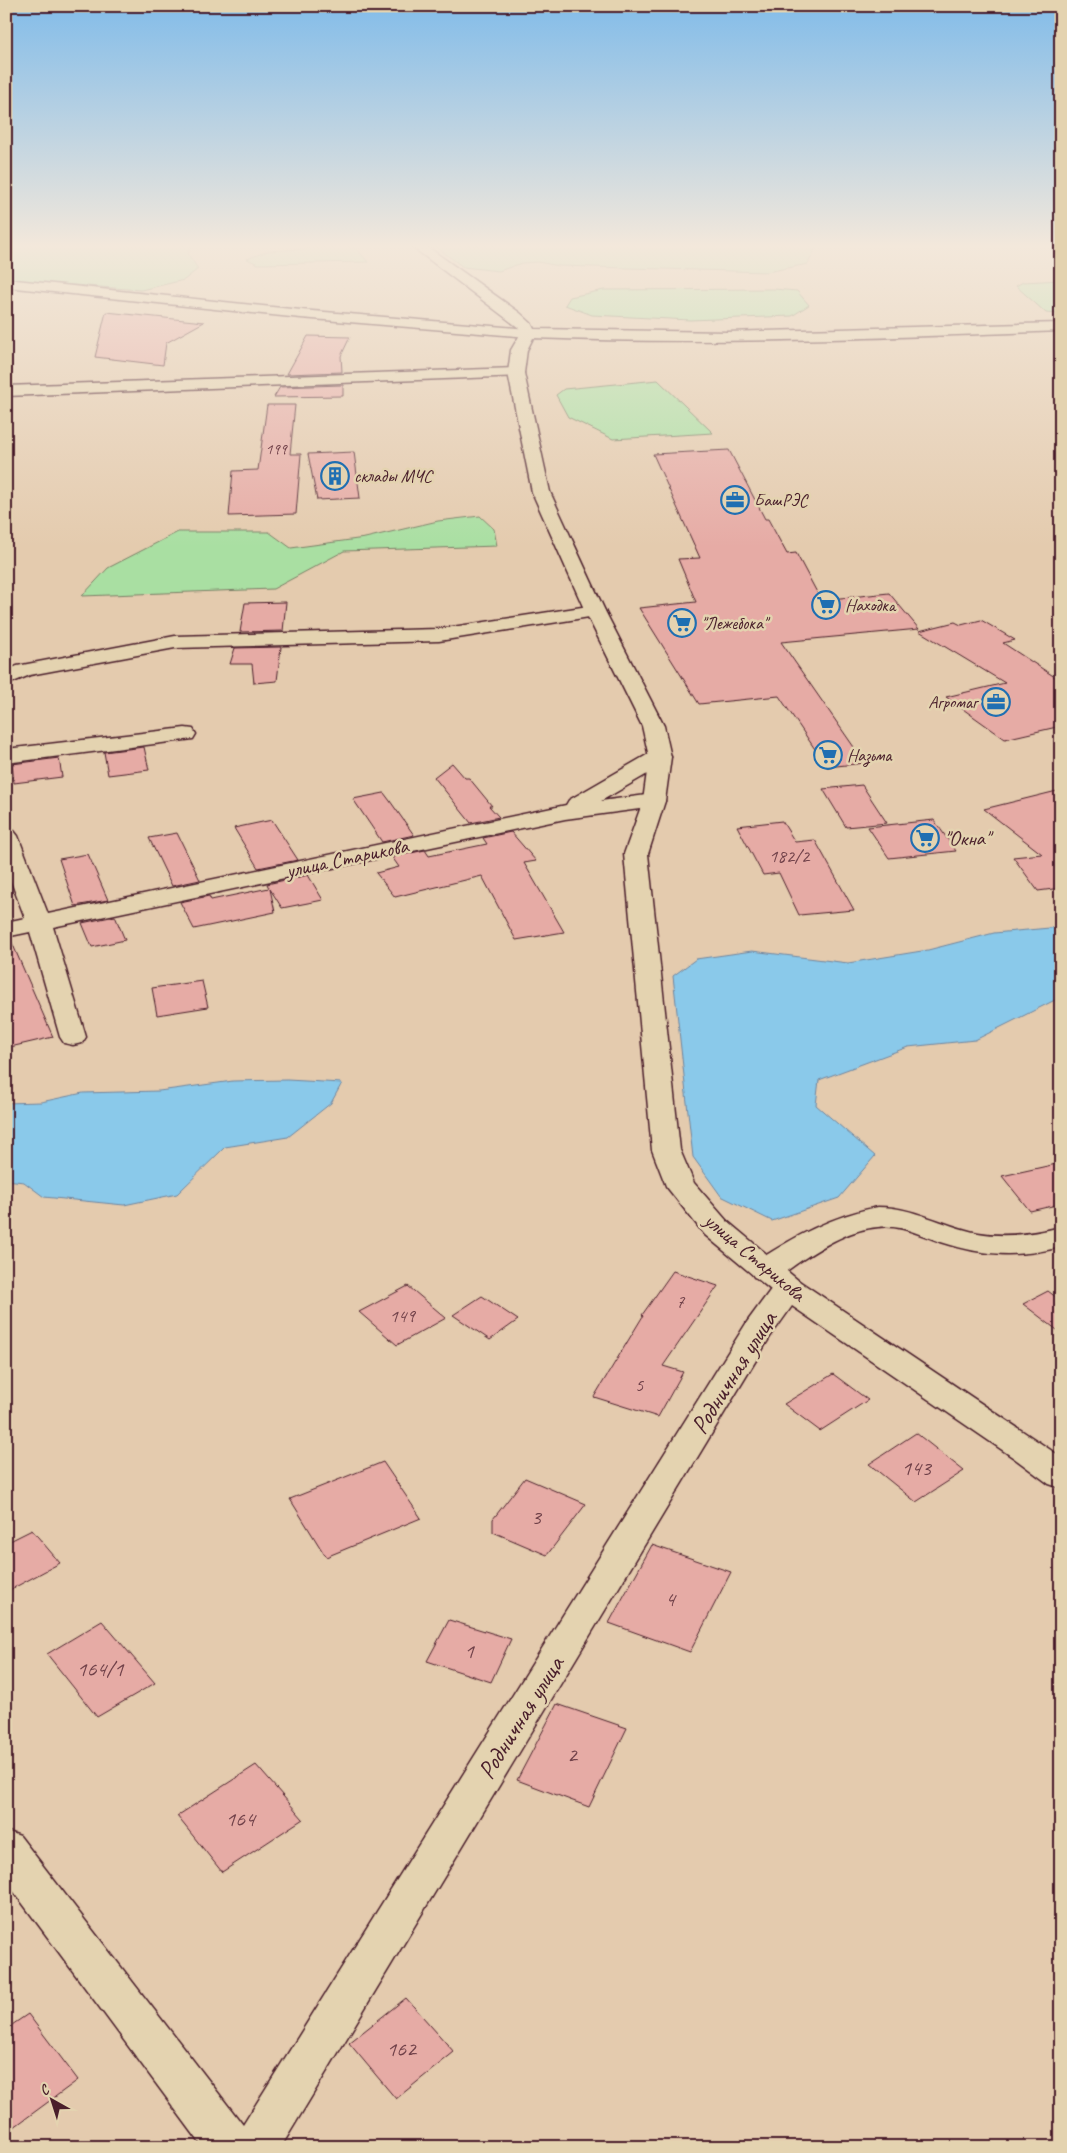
<svg xmlns="http://www.w3.org/2000/svg" width="1067" height="2153" font-family="Caveat,sans-serif">
<style>
.green{fill:#a9dfa2;stroke:#7a7f66}
.water{fill:#8ac9ea;stroke:#70859e}
.building{fill:#e6aba5;stroke:#4a1f2b}
.lines{fill:none;stroke-linecap:round;stroke-linejoin:round}
.street-casing{stroke:#4a1f2b;stroke-width:3}
.secondary-casing{stroke:#4a1f2b;stroke-width:3}
.street{fill:#e4d3b0;fill-rule:evenodd}
.secondary{fill:#e4d3b0;fill-rule:evenodd}
.labels{text-anchor:middle;stroke-width:5;stroke-linejoin:round;paint-order:stroke}
.far-number-label{font-size:16px;fill:#71424a}
.far-poi-label{font-size:18px;fill:#4a1f2b;stroke:#e4d3b0;text-anchor:start}
.number-label{font-size:19px;fill:#71424a}
.poi-label{font-size:21px;fill:#4a1f2b;stroke:#e4d3b0;text-anchor:start}
.street-label{font-size:21px;fill:#4a1f2b;stroke:#e4d3b0}
.near-number-label{font-size:22px;fill:#71424a}
.near-street-label{font-size:25px;fill:#4a1f2b;stroke:#e4d3b0}
</style>
<rect width="100%" height="100%" fill="#e4cbae"/>
<filter id="ink" filterUnits="userSpaceOnUse"><feTurbulence type="fractalNoise" baseFrequency=".02" numOctaves="2"/><feDisplacementMap in="SourceGraphic" scale="10" xChannelSelector="R" yChannelSelector="G"/><feConvolveMatrix kernelMatrix="1 2 1 2 8 2 1 2 1" color-interpolation-filters="sRGB"/></filter>
<g filter="url(#ink)">
<g class="green">
<polygon points="6,245 191,245 188,254 198,269 184,280 141,290 6,280"/>
<polygon points="434,245 817,245 808,264 767,272 559,266 538,262 522,263 499,271 463,267"/>
<polygon points="345,246 356,248 368,262 258,264 247,259 268,251"/>
<polygon points="1061,280 1061,314 1046,313 1016,286 1023,282"/>
<polygon points="774,289 797,291 809,305 792,316 690,320 592,315 565,305 570,297 604,290"/>
<polygon points="658,380 713,433 613,439 568,417 556,395 564,389"/>
<polygon points="480,516 494,529 497,546 344,551 273,589 82,596 108,568 178,532 269,532 291,548 365,538 438,521"/>
</g>
<g class="water">
<polygon points="1061,927 1061,997 975,1040 908,1047 819,1080 816,1105 875,1156 839,1198 772,1221 721,1196 693,1157 673,976 696,959 752,951 848,963 928,950 994,933"/>
<polygon points="287,1080 342,1083 331,1103 288,1137 225,1147 177,1194 124,1205 44,1197 24,1182 6,1180 6,1103 41,1102 83,1093 159,1091 233,1081"/>
</g>
<g class="building">
<polygon points="106,312 204,322 166,343 163,365 95,357"/>
<polygon points="308,336 350,337 341,356 342,372 287,374"/>
<polygon points="343,385 343,396 274,397 280,387"/>
<polygon points="267,405 295,405 290,454 301,454 296,514 229,516 233,471 258,470"/>
<polygon points="729,450 765,519 768,519 787,554 796,553 821,600 889,593 919,629 781,642 865,763 827,767 779,696 699,704 639,608 696,602 678,559 700,558 653,454"/>
<polygon points="354,452 360,498 317,500 308,454"/>
<polygon points="286,602 283,631 240,632 245,603"/>
<polygon points="981,620 1015,640 1003,643 1061,681 1061,726 1005,739 946,697 1005,683 919,631 955,622 961,625"/>
<polygon points="281,647 277,681 254,683 252,664 230,664 235,648"/>
<polygon points="144,747 149,770 108,775 104,752"/>
<polygon points="59,758 62,777 14,783 12,764"/>
<polygon points="452,763 465,778 469,778 492,806 489,806 499,817 471,823 434,777"/>
<polygon points="862,785 887,823 846,827 823,789"/>
<polygon points="1061,790 1061,888 1038,891 1013,857 1042,854 984,809"/>
<polygon points="384,793 390,801 414,835 382,842 353,799"/>
<polygon points="272,820 298,860 258,868 234,828"/>
<polygon points="934,820 956,851 889,858 868,827"/>
<polygon points="782,821 795,842 815,840 854,910 799,915 779,873 763,875 737,826"/>
<polygon points="511,832 536,861 524,863 564,932 516,940 482,876 395,897 376,873 399,867 392,857 425,850 429,856 487,844 483,838"/>
<polygon points="177,833 200,880 172,886 149,838"/>
<polygon points="88,854 108,900 75,906 59,859"/>
<polygon points="308,875 323,900 282,908 270,889 275,912 194,929 180,902 209,896 211,900 269,888 267,884"/>
<polygon points="115,916 125,940 92,947 82,923"/>
<polygon points="10,938 53,1037 6,1048 6,939"/>
<polygon points="202,981 208,1007 157,1015 152,988"/>
<polygon points="1061,1163 1061,1204 1030,1211 1002,1176"/>
<polygon points="673,1271 718,1286 663,1366 683,1372 658,1417 594,1397 643,1316 642,1315"/>
<polygon points="408,1286 446,1318 397,1345 359,1312"/>
<polygon points="1048,1291 1061,1301 1061,1333 1023,1304"/>
<polygon points="482,1296 518,1320 490,1340 453,1315"/>
<polygon points="833,1374 868,1400 820,1431 784,1404"/>
<polygon points="916,1433 964,1471 916,1502 869,1464"/>
<polygon points="383,1462 421,1518 326,1557 290,1499"/>
<polygon points="525,1478 586,1504 547,1555 493,1532 493,1519"/>
<polygon points="32,1530 60,1563 6,1592 6,1543"/>
<polygon points="652,1545 731,1572 690,1652 609,1623"/>
<polygon points="449,1620 511,1639 491,1682 427,1661"/>
<polygon points="102,1621 155,1683 97,1717 47,1654"/>
<polygon points="557,1704 627,1728 589,1807 517,1780"/>
<polygon points="256,1765 303,1819 222,1872 177,1816"/>
<polygon points="406,1998 454,2052 396,2099 349,2043"/>
<polygon points="28,2014 78,2080 6,2133 6,2029"/>
</g>
<g class="lines">
<defs>
<g id="street">
<polygon points="6,279 301,310 528,329 533,330 535,333 533,336 528,337 301,318 6,287"/>
<polygon points="516,368 521,370 524,373 521,376 6,396 6,386"/>
<polygon points="595,605 602,607 605,611 602,615 439,641 175,648 30,675 6,685 6,671 17,666 175,636 439,629"/>
<polygon points="185,728 193,729 196,734 193,739 6,763 6,749"/>
<polygon points="660,750 668,752 671,757 668,762 601,801 654,794 662,796 665,801 662,806 565,819 53,927 86,1037 82,1043 73,1045 64,1043 60,1037 30,932 6,937 6,922 25,918 6,868 6,829 14,831 18,836 48,914 566,805 569,800 652,752"/>
<path d="M878,1207C914,1207 943,1226 978,1233C1006,1238 1033,1234 1061,1227V1247C1016,1258 984,1256 941,1242C920,1235 901,1224 878,1227C851,1229 825,1245 802,1260C791,1267 778,1280 765,1280C762,1280 757,1278 754,1277L750,1270L754,1263C794,1237 831,1216 878,1207Z"/>
<polygon points="788,1278 799,1281 1061,1457 1061,1488 1049,1484 1014,1458 792,1306 770,1337 281,2147 203,2147 6,1881 6,1831 20,1836 243,2125 747,1322 777,1281"/>
</g>
<path id="secondary" d="M410,245H425L520,313L531,323L534,329L727,332L1061,323V331C885,338 709,345 533,338L527,350L524,373L550,492L605,611L664,726L671,757L665,801L648,854L680,1150L694,1183L727,1221L799,1281L804,1288L799,1295L788,1298L777,1295L705,1235L666,1186L652,1150L624,854L643,801L649,757L642,726L585,611L532,492L508,373L511,350L521,333L519,328Z"/>
</defs>
<use href="#street" class="street-casing"/>
<use href="#secondary" class="secondary-casing"/>
<use href="#street" class="street"/>
<use href="#secondary" class="secondary"/>
</g>
</g>
<linearGradient id="sky" x2="0" y2="1"><stop stop-color="#82bce9"/><stop offset="0.45" stop-color="#f3e8db"/><stop offset="1" stop-color="#f3e8db" stop-opacity="0"/></linearGradient>
<rect width="1067" height="547" fill="url(#sky)"/>
<defs>
<symbol id="building-ring" viewBox="-11 -11 22 22"><circle r="9.5" fill="#e4d3b0" stroke="#1f6fb2" stroke-width="1.5"/><path d="M-4-6H4V6H1V3H-1V6H-4ZM-2.5-4.3h1.7v1.8h-1.7ZM.8-4.3h1.7v1.8H.8ZM-2.5-1h1.7V.8h-1.7ZM.8-1h1.7V.8H.8Z" fill="#1f6fb2"/></symbol>
<symbol id="office-ring" viewBox="-11 -11 22 22"><circle r="9.5" fill="#e4d3b0" stroke="#1f6fb2" stroke-width="1.5"/><path d="M-6-3h4V-5.5h4V-3h4V5H-6ZM-1-4.5V-3h2v-1.5ZM-6 0V1H6V0Z" fill="#1f6fb2"/></symbol>
<symbol id="supermarket-ring" viewBox="-11 -11 22 22"><circle r="9.5" fill="#e4d3b0" stroke="#1f6fb2" stroke-width="1.5"/><path d="M-6-5.5h2.5l.6 2H6L4.5 2H-2.5L-4.4-4H-6ZM-1.5 3.2a1.3 1.3 0 1 0 .1 0ZM3 3.2a1.3 1.3 0 1 0 .1 0Z" fill="#1f6fb2"/></symbol>
</defs>
<g fill-rule="evenodd">
<use href="#building-ring" x="319" y="460" width="32" height="32"/>
<use href="#office-ring" x="719" y="484" width="32" height="32"/>
<use href="#supermarket-ring" x="810" y="589" width="32" height="32"/>
<use href="#supermarket-ring" x="666" y="607" width="32" height="32"/>
<use href="#office-ring" x="980" y="686" width="32" height="32"/>
<use href="#supermarket-ring" x="812" y="739" width="32" height="32"/>
<use href="#supermarket-ring" x="909" y="822" width="32" height="32"/>
</g>
<g class="labels">
<g class="far-number-label">
<text x="276" y="454">199</text>
</g>
<g class="far-poi-label">
<text x="354" y="482">склады МЧС</text>
<text x="754" y="506">БашРЭС</text>
<text x="845" y="611">Находка</text>
<text x="701" y="629">"Лежебока"</text>
<text x="977" y="708" text-anchor="end">Агромаг</text>
<text x="847" y="761">Назьма</text>
</g>
<g class="number-label">
<text x="789" y="862">182/2</text>
<text x="680" y="1308">7</text>
<text x="402" y="1322">149</text>
<text x="639" y="1391">5</text>
</g>
<g class="poi-label">
<text x="944" y="845">"Окна"</text>
</g>
<g class="street-label">
<text transform="translate(347 858) rotate(-12)" y="7">улица Старикова</text>
<text transform="translate(755 1257) rotate(40)" y="7">улица Старикова</text>
</g>
<g class="near-number-label">
<text x="916" y="1475">143</text>
<text x="536" y="1524">3</text>
<text x="670" y="1606">4</text>
<text x="469" y="1658">1</text>
<text x="100" y="1676">164/1</text>
<text x="572" y="1762">2</text>
<text x="240" y="1826">164</text>
<text x="401" y="2056">162</text>
</g>
<g class="near-street-label">
<text transform="translate(733 1372) rotate(-58)" y="9">Родничная улица</text>
<text transform="translate(520 1717) rotate(-58)" y="9">Родничная улица</text>
</g>
</g>
<rect width="1067" height="2153" fill="none" stroke="#e4d3b0" stroke-width="25"/>
<rect x="12" y="12" width="1042" height="2128" fill="none" stroke="#4a1f2b" stroke-width="2" filter="url(#ink)"/>
<g transform="translate(52 2100) rotate(321)" stroke="#e4d3b0" stroke-width="4" paint-order="stroke">
<path d="M0-4L9 19L0 12L-9 19Z" fill="#4a1f2b"/>
<text y="-8" font-size="14" font-weight="bold" text-anchor="middle" fill="#4a1f2b">С</text>
</g>
</svg>
